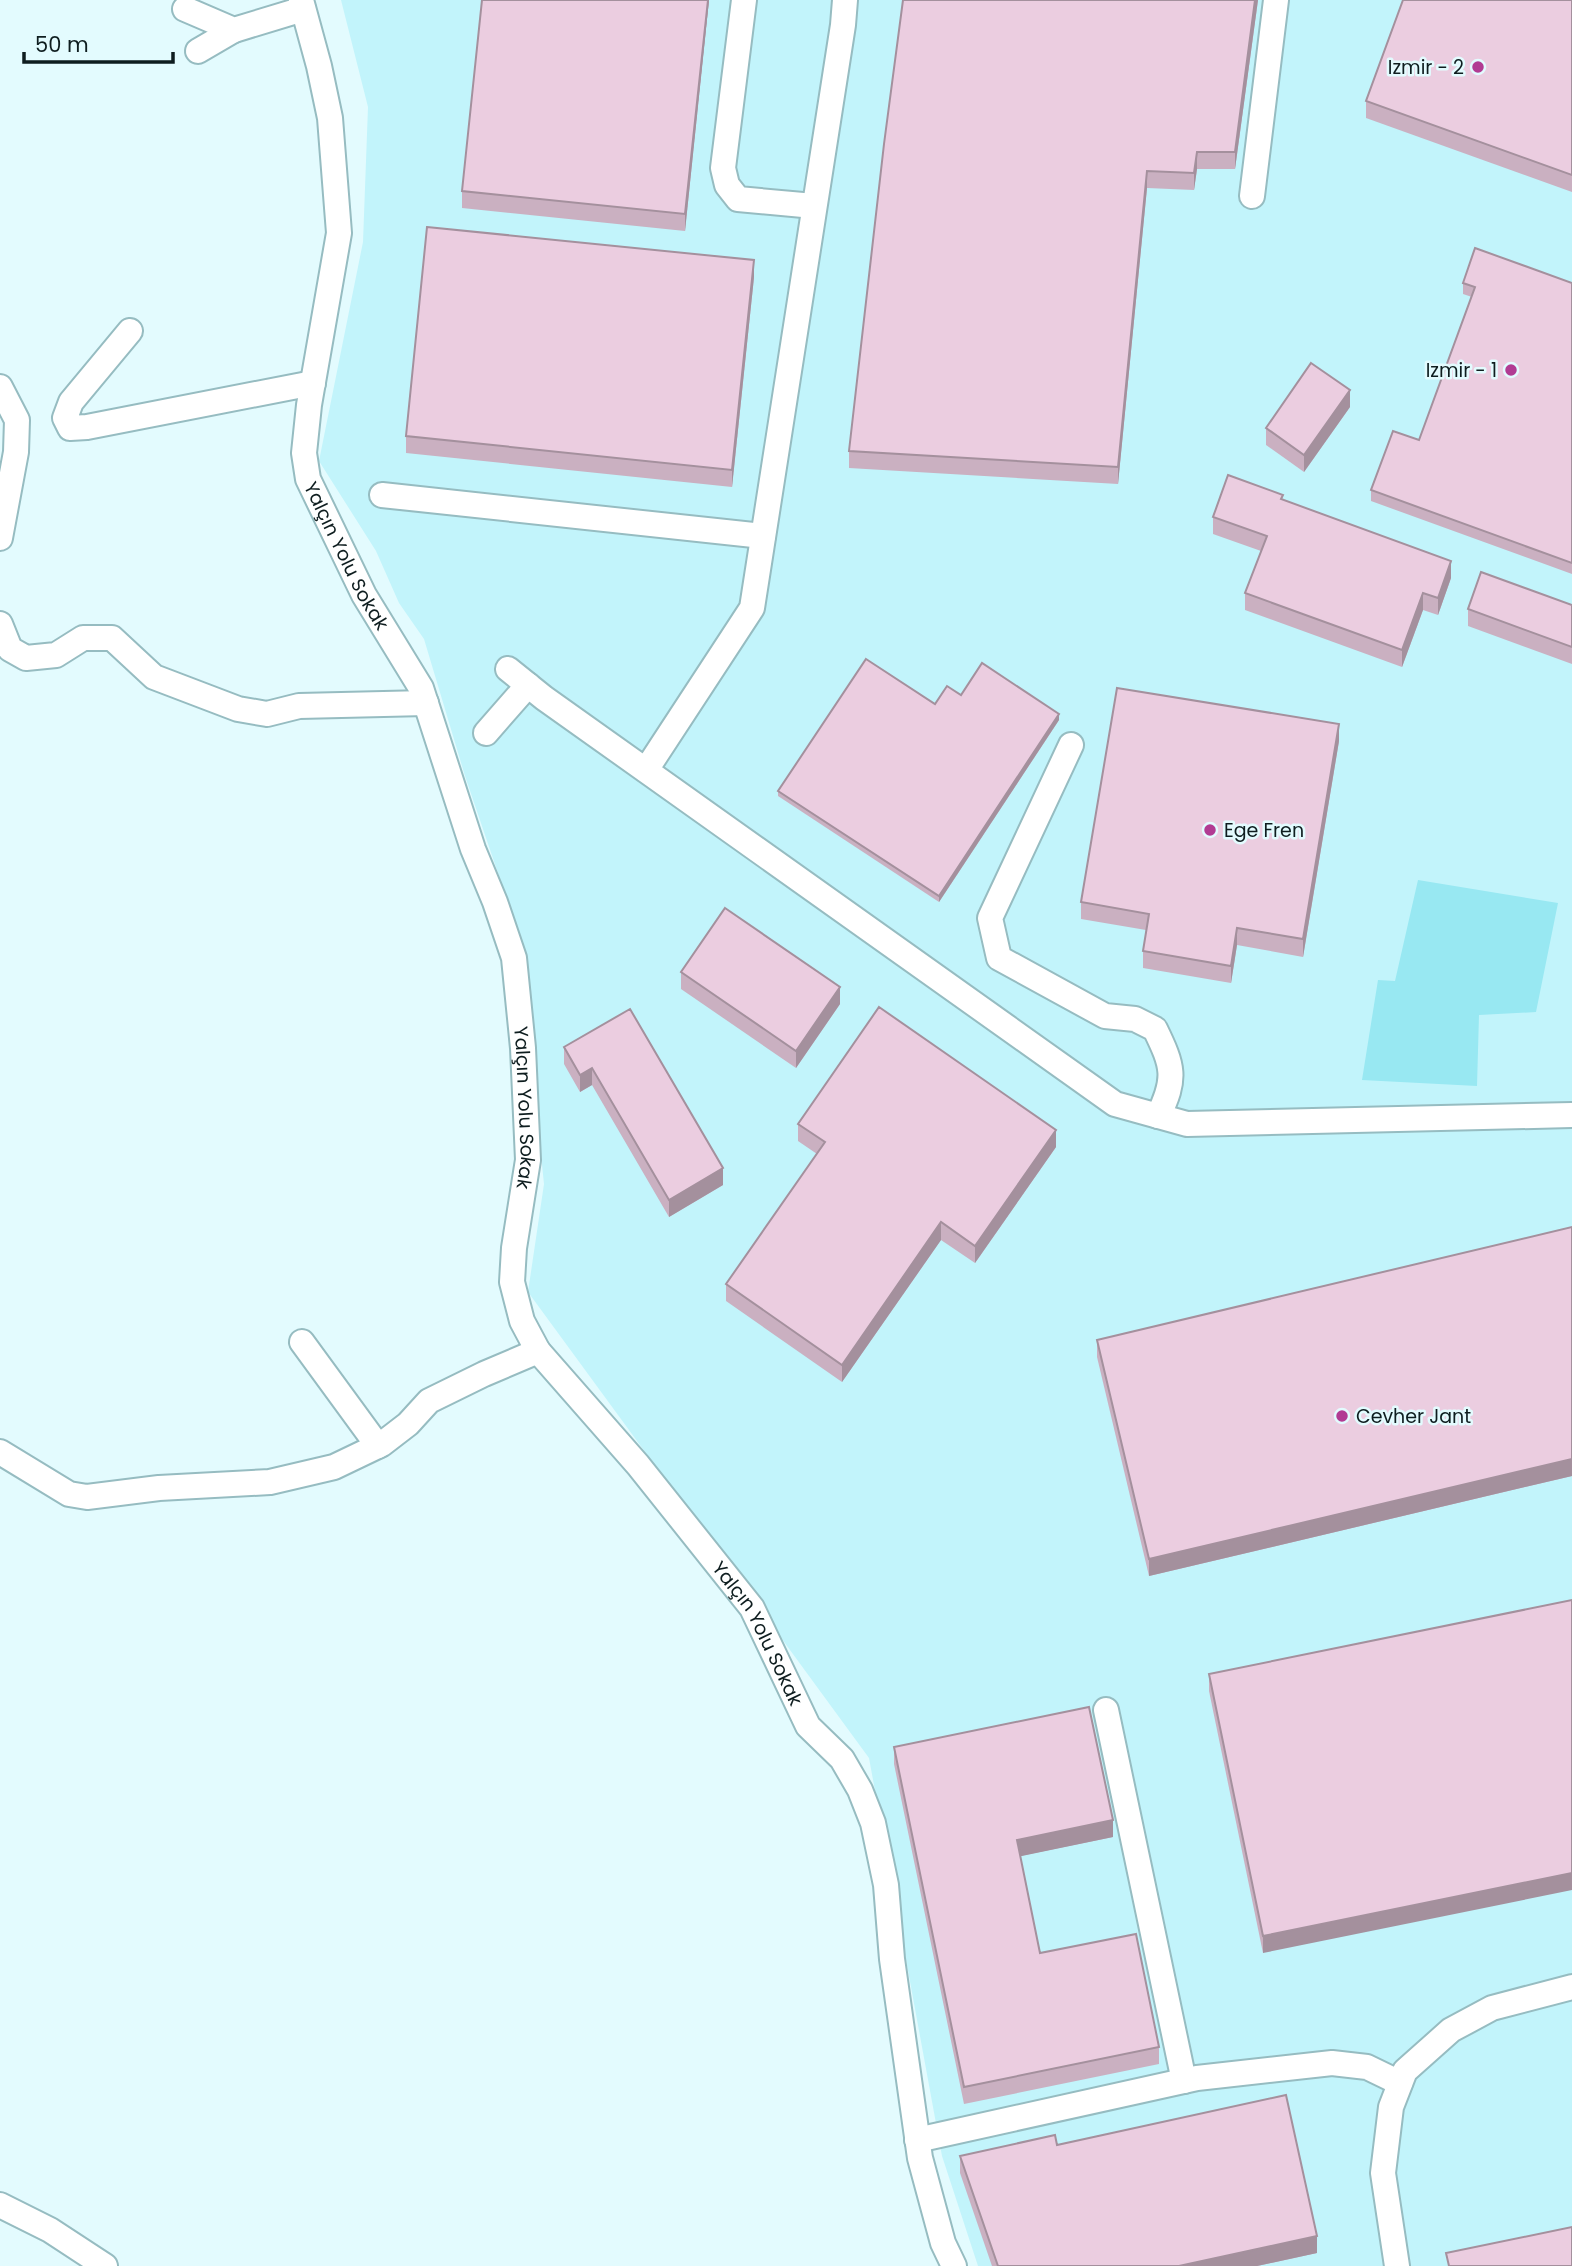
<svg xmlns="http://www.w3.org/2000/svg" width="1572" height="2266" font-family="Poppins,sans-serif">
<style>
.built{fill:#c2f4fb}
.green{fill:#98e8f2}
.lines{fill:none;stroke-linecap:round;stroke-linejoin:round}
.minor-casing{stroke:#96bcc1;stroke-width:28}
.minor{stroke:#fff;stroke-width:24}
.wall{fill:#cab0c1}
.shaded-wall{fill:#a4909d}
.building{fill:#ebcde0;stroke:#a4909d;stroke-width:2}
.poi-dot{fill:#b13b93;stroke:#e3fbfe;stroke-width:2.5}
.labels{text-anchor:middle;stroke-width:5;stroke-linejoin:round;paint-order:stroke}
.poi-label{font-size:19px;fill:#0e1d1f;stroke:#e3fbfe;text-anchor:end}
.street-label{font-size:19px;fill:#0e1d1f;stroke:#e3fbfe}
</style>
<rect width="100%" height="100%" fill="#e3fbfe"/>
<polygon class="built" points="341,0 1572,0 1572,2266 978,2266 942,2156 869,1758 528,1292 544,1184 518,932 465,776 424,639 399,603 376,551 319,461 363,242 368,107"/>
<polygon class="green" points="1418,880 1558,903 1536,1012 1479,1015 1477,1086 1362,1080 1378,980 1395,981"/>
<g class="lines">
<defs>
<g id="minor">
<path id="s1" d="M301,0L319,66L330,118L339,233L309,405L304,453L308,479L364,595L421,688L473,849L495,902L514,958L523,1048L528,1160L514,1248L512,1282L522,1321L538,1351L638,1465L752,1608L808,1726L842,1759L860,1790L873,1823L886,1885L892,1959L920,2158L943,2243L954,2266"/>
<polyline points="744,0 723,168 727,185 738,199 814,206"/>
<polyline points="185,9 234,30 303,9"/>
<polyline points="198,51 234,30"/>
<polyline points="1252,196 1276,0"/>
<polyline points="130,331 71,402 65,418 70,428 87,427 313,383"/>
<polyline points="0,387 17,420 16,452 0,538"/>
<polyline points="382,495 763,536"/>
<polyline points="0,624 10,649 26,658 56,655 83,638 112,638 154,677 238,709 267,714 299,706 426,703"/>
<polyline points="508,669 544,698 1115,1104 1187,1124 1572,1115"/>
<polyline points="486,733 528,685"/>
<path d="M1071,745L990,918L999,958L1105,1016L1135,1019L1155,1029C1173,1066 1177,1078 1158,1116"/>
<polyline points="646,770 752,608 843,25 845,0"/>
<polyline points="302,1342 378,1446"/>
<polyline points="0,1452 69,1494 87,1497 159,1488 270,1482 334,1467 382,1444 408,1424 429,1401 484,1374 538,1351"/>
<polyline points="1106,1710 1184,2081"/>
<polyline points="917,2140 1197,2078 1332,2063 1367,2067 1400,2083"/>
<polyline points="0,2205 50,2230 105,2266"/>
<polyline points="1397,2266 1383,2173 1391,2107 1405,2071 1451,2030 1492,2008 1572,1987"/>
</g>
</defs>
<use href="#minor" class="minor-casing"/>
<use href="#minor" class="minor"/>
</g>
<g class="wall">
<polygon points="709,0 685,231 462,208 462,191"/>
<polygon points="1258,0 1235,169 1197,169 1194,190 1147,188 1118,484 849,468 849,451"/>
<polygon points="1572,0 1572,192 1366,118 1366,101"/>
<polygon points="754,277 732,487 406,453 406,436"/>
<polygon points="1463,283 1572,283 1572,574 1371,501 1371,490 1419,440 1472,297 1463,294"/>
<polygon points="1350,407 1304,472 1266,445 1266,428"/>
<polygon points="1283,500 1451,578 1438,615 1423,610 1402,667 1245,610 1245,593 1261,551 1213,534 1213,517"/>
<polygon points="1572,605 1572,664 1468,626 1468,609"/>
<polygon points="961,695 1059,720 939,902 778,796 778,791 935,704"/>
<polygon points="1339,741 1303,957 1237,945 1231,983 1143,968 1143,951 1146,930 1081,919 1081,902"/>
<polygon points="681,972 840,1004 796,1068 681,989"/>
<polygon points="564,1047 723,1168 723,1185 669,1217 592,1085 580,1092 564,1064"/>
<polygon points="798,1124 1056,1147 975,1263 941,1240 842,1382 726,1301 726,1284 817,1154 798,1141"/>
<polygon points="1572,1227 1572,1476 1149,1576 1097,1357 1097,1340"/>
<polygon points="1572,1600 1263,1953 1209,1691 1209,1674"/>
<polygon points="894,1747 1113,1837 1020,1856 1040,1953 1159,2047 1159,2064 964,2104 894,1764"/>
<polygon points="1057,2145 1317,2253 1257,2266 992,2266 960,2173 960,2156"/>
</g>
<g class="shaded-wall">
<polygon points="708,0 709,0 685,231 685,214"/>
<polygon points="1255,0 1258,0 1235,169 1235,152"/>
<polygon points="1197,152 1197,169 1194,190 1194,173"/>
<polygon points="1147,171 1147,188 1118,484 1118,467"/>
<polygon points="754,260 754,277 732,487 732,470"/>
<polygon points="1350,390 1350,407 1304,472 1304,455"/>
<polygon points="1451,561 1451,578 1438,615 1438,598"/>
<polygon points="1423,593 1423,610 1402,667 1402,650"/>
<polygon points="1059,714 1059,720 939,902 939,896"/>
<polygon points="1339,724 1339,741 1303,957 1303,939"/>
<polygon points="1237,928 1237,945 1231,983 1231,966"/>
<polygon points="840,987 840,1004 796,1068 796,1051"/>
<polygon points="592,1068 592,1085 580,1092 580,1075"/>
<polygon points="1056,1130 1056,1147 975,1263 975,1246"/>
<polygon points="723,1168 723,1185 669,1217 669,1200"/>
<polygon points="941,1222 941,1240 842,1382 842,1365"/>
<polygon points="1572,1459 1572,1476 1149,1576 1149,1559"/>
<polygon points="1113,1820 1113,1837 1017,1857 1017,1840"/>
<polygon points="1572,1873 1572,1890 1263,1953 1263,1936"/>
<polygon points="1317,2236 1317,2253 1257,2266 1179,2266"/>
</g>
<g class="building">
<polygon points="482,0 708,0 685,214 462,191"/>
<polygon points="903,0 1255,0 1235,152 1197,152 1194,173 1147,171 1118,467 849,451 884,144"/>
<polygon points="1403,0 1572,0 1572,175 1366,101"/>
<polygon points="427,227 754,260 732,470 406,436"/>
<polygon points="1475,248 1572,283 1572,563 1371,490 1393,431 1419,440 1475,287 1463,283"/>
<polygon points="1311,363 1350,390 1304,455 1266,428"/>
<polygon points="1228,475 1283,495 1281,499 1451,561 1438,598 1423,593 1402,650 1245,593 1267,536 1213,517"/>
<polygon points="1481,572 1572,605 1572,647 1468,609"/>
<polygon points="866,659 935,704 947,686 961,695 982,663 1059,714 939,896 778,791"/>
<polygon points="1117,688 1339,724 1303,939 1237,928 1231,966 1143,951 1149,914 1081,902"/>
<polygon points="725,908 840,987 796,1051 681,972"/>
<polygon points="879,1007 1056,1130 975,1246 941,1222 842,1365 726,1284 825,1142 798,1124"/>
<polygon points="630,1009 723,1168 669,1200 592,1068 580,1075 564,1047"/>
<polygon points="1572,1227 1572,1459 1149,1559 1097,1340"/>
<polygon points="1572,1600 1572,1873 1263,1936 1209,1674"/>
<polygon points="1089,1707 1113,1820 1017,1840 1040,1953 1136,1934 1159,2047 964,2087 894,1747"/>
<polygon points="1286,2095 1317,2236 1179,2266 998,2266 960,2156 1055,2135 1057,2145"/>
<polygon points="1572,2227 1572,2266 1449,2266 1446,2253"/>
</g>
<g class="poi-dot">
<circle cx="1478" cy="67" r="7"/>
<circle cx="1511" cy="370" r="7"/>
<circle cx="1210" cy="830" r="7"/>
<circle cx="1342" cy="1416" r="7"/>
</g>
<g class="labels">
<g class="poi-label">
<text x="1464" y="74">Izmir - 2</text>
<text x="1497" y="377">Izmir - 1</text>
<text x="1224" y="837" text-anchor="start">Ege Fren</text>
<text x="1356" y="1423" text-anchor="start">Cevher Jant</text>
</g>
<g class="street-label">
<text dy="7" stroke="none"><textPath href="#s1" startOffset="572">Yalçın Yolu Sokak</textPath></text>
<text dy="7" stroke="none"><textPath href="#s1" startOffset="1160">Yalçın Yolu Sokak</textPath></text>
<text dy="7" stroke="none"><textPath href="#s1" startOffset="1769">Yalçın Yolu Sokak</textPath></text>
</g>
</g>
<path d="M24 52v10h149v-10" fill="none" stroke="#0e1d1f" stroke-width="3.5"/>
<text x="35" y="52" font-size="21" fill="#0e1d1f" stroke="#e3fbfe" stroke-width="5" paint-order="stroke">50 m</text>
</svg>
